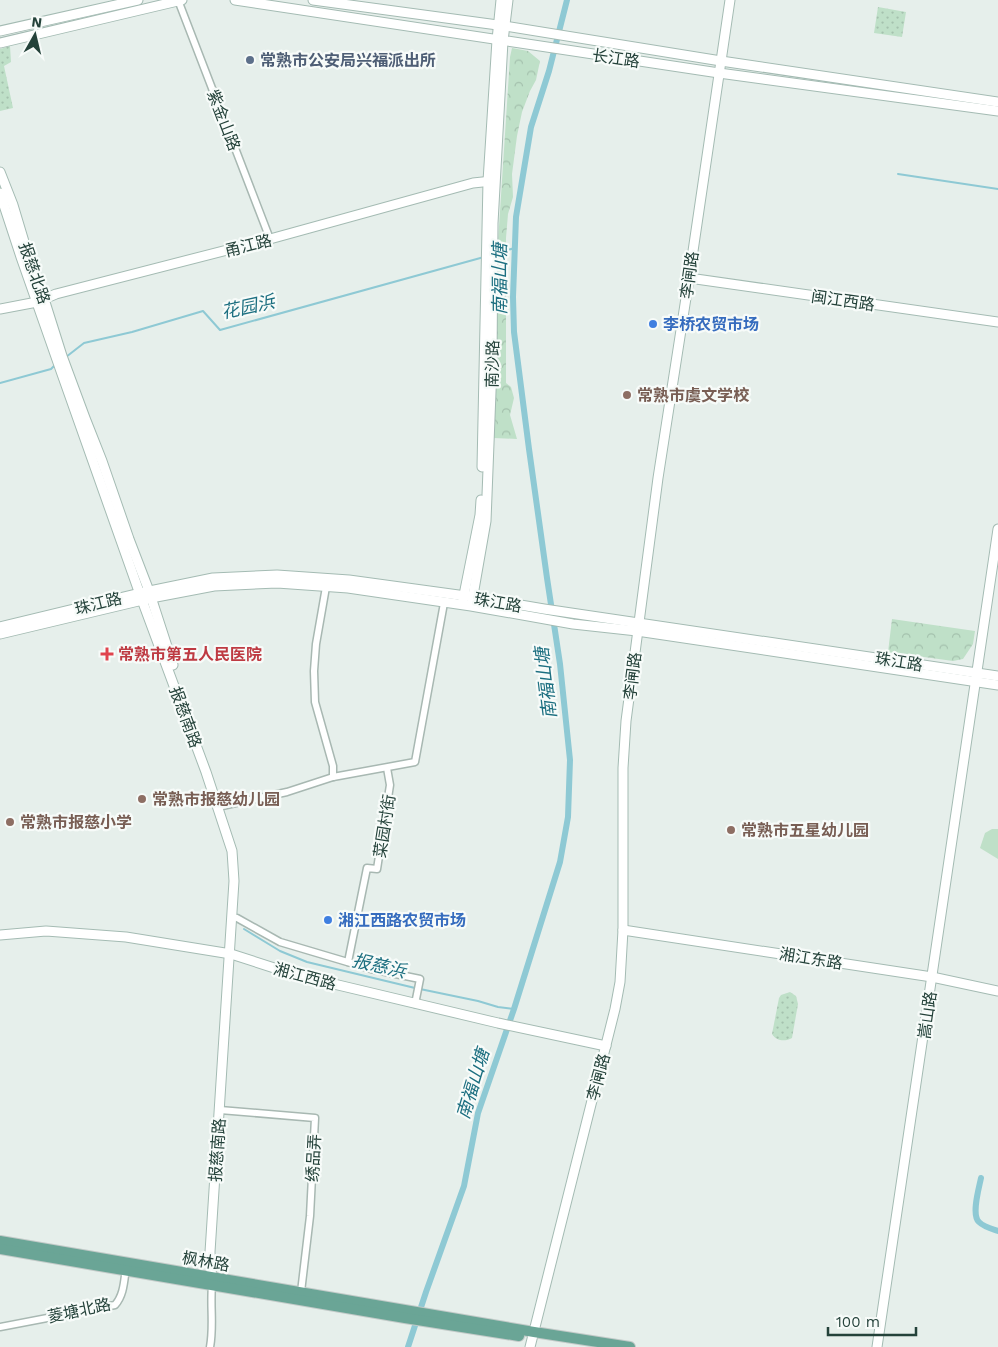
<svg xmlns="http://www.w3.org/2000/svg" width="998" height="1347" font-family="'Work Sans','Noto Sans SC',sans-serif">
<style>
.forest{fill:url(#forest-crowns)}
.garden{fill:url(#garden-dots)}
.pitch{fill:#bfe0c8}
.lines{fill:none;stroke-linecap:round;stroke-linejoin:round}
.stream{stroke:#8ec9d4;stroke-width:2}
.canal{stroke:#8ec9d4;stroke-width:6}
.street-casing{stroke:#a8b8b2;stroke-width:9}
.secondary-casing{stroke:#a4bbb3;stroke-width:11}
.primary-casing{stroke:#c2cac8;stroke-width:12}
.street{stroke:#fff;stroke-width:6}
.secondary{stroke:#fff;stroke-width:9}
.primary{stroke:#6aa596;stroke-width:10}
.service-dot{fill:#5c6f8a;stroke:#f7fbf9;stroke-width:2}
.shop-dot{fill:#3f7fe0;stroke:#f7fbf9;stroke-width:2}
.education-dot{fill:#8d6e63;stroke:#f7fbf9;stroke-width:2}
.health-dot{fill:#e0444e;stroke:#f7fbf9;stroke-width:2}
.labels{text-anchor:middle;stroke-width:4.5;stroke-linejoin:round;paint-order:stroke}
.street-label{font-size:16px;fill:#24423a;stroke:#f7fbf9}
.service-label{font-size:16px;font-weight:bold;fill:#4e5e75;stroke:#f7fbf9;text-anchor:start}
.shop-label{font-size:16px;font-weight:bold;fill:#366cbe;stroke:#f7fbf9;text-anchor:start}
.education-label{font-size:16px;font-weight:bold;fill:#785e54;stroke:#f7fbf9;text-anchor:start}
.health-label{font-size:16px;font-weight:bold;fill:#be3a42;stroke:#f7fbf9;text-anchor:start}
.water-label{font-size:18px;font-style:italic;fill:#1c6f80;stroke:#f7fbf9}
</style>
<defs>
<pattern id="forest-crowns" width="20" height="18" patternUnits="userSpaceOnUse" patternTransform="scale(1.25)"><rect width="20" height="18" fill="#bfe0c8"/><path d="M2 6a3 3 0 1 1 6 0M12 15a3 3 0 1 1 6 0" fill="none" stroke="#a4c1ad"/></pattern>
<pattern id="garden-dots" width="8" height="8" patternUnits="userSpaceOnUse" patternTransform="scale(1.25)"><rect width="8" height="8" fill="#bfe0c8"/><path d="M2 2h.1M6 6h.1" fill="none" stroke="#a4c1ad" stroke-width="1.8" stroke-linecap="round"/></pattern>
</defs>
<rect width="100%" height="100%" fill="#e6efeb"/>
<g class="forest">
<polygon points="512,48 528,51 540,61 536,80 530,91 522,112 517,136 512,174 513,197 508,214 506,238 506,383 511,387 514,398 510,415 517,439 494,438 498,242 510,57"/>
<polygon points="892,619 975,631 973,644 963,659 953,661 888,652"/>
</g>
<g class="garden">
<polygon points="878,7 906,12 902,37 874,33"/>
<polygon points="10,46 11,62 4,66 13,108 0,111 0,49"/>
<path d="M790,992L796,996L798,1004L792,1038C785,1042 776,1041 772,1034L779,998L781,995Z"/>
</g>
<polygon class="pitch" points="992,829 998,829 998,859 980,848 985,833"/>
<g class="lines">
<g class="stream">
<polyline points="898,174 998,189"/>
<polyline points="496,253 515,248"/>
<polyline points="66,357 84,343 132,332 203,311 220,330 484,257"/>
<polyline points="0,383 51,369 56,364"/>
<polyline points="244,929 280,951 307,962 415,988"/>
<polyline points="420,989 478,1001 498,1007 514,1009"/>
</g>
<g class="canal">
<path d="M981,1178C979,1188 971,1215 979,1222C984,1227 992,1229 998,1231"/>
<polyline points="408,1347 426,1292 464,1186 478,1113 514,1009 560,862 568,817 570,760 560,664 547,578 529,449 514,332 513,297 516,217 531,127 549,71 567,0"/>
</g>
<defs>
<g id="street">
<polyline points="178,0 270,239"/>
<polyline points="326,587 316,644 314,671 315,702 333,766 333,777"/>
<polyline points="222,806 287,792 333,777 415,762 444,603"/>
<polyline points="237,918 280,942 371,969 420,979 415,1004"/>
<polyline points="348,962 367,868 377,869 390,785 387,768"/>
<polyline points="220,1110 315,1118 310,1216 301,1292"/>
<path d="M0,1327L115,1305C124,1295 124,1281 126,1268"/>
<path d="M210,1347C214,1326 210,1306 212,1286"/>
</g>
<g id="secondary">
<polyline points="235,0 719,73 998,111"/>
<polyline points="313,0 505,26 721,61 998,102"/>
<polyline points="0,31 138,0"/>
<polyline points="0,43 182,0"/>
<polyline points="0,172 13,205 28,255 44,299 62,356 85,418 102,461 129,539 149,591 173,665"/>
<polyline points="0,193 21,257 62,374 142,600 206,772 232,851 234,881 210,1252 212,1283"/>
<polyline points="689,278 998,322"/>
<polyline points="0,309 37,302 56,294 270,239 473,183 492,181"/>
<polyline points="482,467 488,181 497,40 501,0"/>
<polyline points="463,600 480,515 481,500"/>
<polyline points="472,601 486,521 492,366 493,223 503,41 508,0"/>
<polyline points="0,627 140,593 213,578 277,575 349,580 473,597 544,609 998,676"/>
<polyline points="0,634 151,598 214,586 277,583 348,588 471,606 573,624 637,631 998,685"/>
<polyline points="623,930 932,977 998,991"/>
<polyline points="0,935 46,931 126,937 231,954 296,975 498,1023 606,1046"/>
<polyline points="530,1347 615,1009 620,982 623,930 623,768 626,721 658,478 688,285 730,0"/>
<polyline points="877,1347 998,529"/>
</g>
<g id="primary">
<polyline points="0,1241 534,1332 630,1347"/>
<polyline points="0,1249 405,1318 519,1336"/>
</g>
</defs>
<use href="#street" class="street-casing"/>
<use href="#secondary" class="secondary-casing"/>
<use href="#primary" class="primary-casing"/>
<use href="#street" class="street"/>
<use href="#secondary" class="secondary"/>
<use href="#primary" class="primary"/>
</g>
<circle class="service-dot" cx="250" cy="60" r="5"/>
<g class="shop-dot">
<circle cx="653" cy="324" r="5"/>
<circle cx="328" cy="920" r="5"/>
</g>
<g class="education-dot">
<circle cx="627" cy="395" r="5"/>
<circle cx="142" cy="799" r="5"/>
<circle cx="10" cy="822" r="5"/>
<circle cx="731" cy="830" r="5"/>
</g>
<path class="health-dot" d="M104.5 646.5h5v5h5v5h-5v5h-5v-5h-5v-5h5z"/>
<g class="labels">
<g class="street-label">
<text transform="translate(616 58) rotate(8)" y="6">长江路</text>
<text transform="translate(224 120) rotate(69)" y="6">紫金山路</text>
<text transform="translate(248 245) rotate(-14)" y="6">甬江路</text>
<text transform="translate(35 273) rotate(71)" y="6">报慈北路</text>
<text transform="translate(689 275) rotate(-82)" y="6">李闸路</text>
<text transform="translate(843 300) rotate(8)" y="6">闽江西路</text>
<text transform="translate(492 364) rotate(-89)" y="6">南沙路</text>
<text transform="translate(498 602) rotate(10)" y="6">珠江路</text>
<text transform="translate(98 603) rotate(-14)" y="6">珠江路</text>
<text transform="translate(899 661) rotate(9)" y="6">珠江路</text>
<text transform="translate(632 676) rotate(-83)" y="6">李闸路</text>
<text transform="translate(186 717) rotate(70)" y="6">报慈南路</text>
<text transform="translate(384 826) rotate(-81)" y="6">菜园村街</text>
<text transform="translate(811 958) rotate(9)" y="6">湘江东路</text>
<text transform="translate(305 976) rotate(15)" y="6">湘江西路</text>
<text transform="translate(927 1015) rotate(-82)" y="6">嵩山路</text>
<text transform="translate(598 1077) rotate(-75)" y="6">李闸路</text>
<text transform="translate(217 1150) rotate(-86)" y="6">报慈南路</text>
<text transform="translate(313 1158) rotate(-87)" y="6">绣品弄</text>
<text transform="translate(206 1261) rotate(10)" y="6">枫林路</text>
<text transform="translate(79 1310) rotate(-12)" y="6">菱塘北路</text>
</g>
<g class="service-label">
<text x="260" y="66">常熟市公安局兴福派出所</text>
</g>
<g class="shop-label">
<text x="663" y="330">李桥农贸市场</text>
<text x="338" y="926">湘江西路农贸市场</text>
</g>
<g class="education-label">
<text x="637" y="401">常熟市虞文学校</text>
<text x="152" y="805">常熟市报慈幼儿园</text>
<text x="20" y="828">常熟市报慈小学</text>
<text x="741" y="836">常熟市五星幼儿园</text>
</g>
<g class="health-label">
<text x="118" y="660">常熟市第五人民医院</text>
</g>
<g class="water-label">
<text transform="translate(500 279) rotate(-90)" y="6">南福山塘</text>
<text transform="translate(248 307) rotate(-12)" y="6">花园浜</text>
<text transform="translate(546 683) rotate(-97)" y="6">南福山塘</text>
<text transform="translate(379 966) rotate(13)" y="6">报慈浜</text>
<text transform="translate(473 1084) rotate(-73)" y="6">南福山塘</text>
</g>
</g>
<g transform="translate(35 35) rotate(8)" stroke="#f7fbf9" stroke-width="4" paint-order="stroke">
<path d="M0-4L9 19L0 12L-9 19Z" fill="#24423a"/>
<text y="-8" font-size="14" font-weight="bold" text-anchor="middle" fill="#24423a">N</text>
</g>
<path d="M828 1327v8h88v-8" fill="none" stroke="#24423a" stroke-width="2.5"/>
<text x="836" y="1327" font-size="15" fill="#24423a" stroke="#f7fbf9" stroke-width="4" paint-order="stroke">100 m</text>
</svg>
